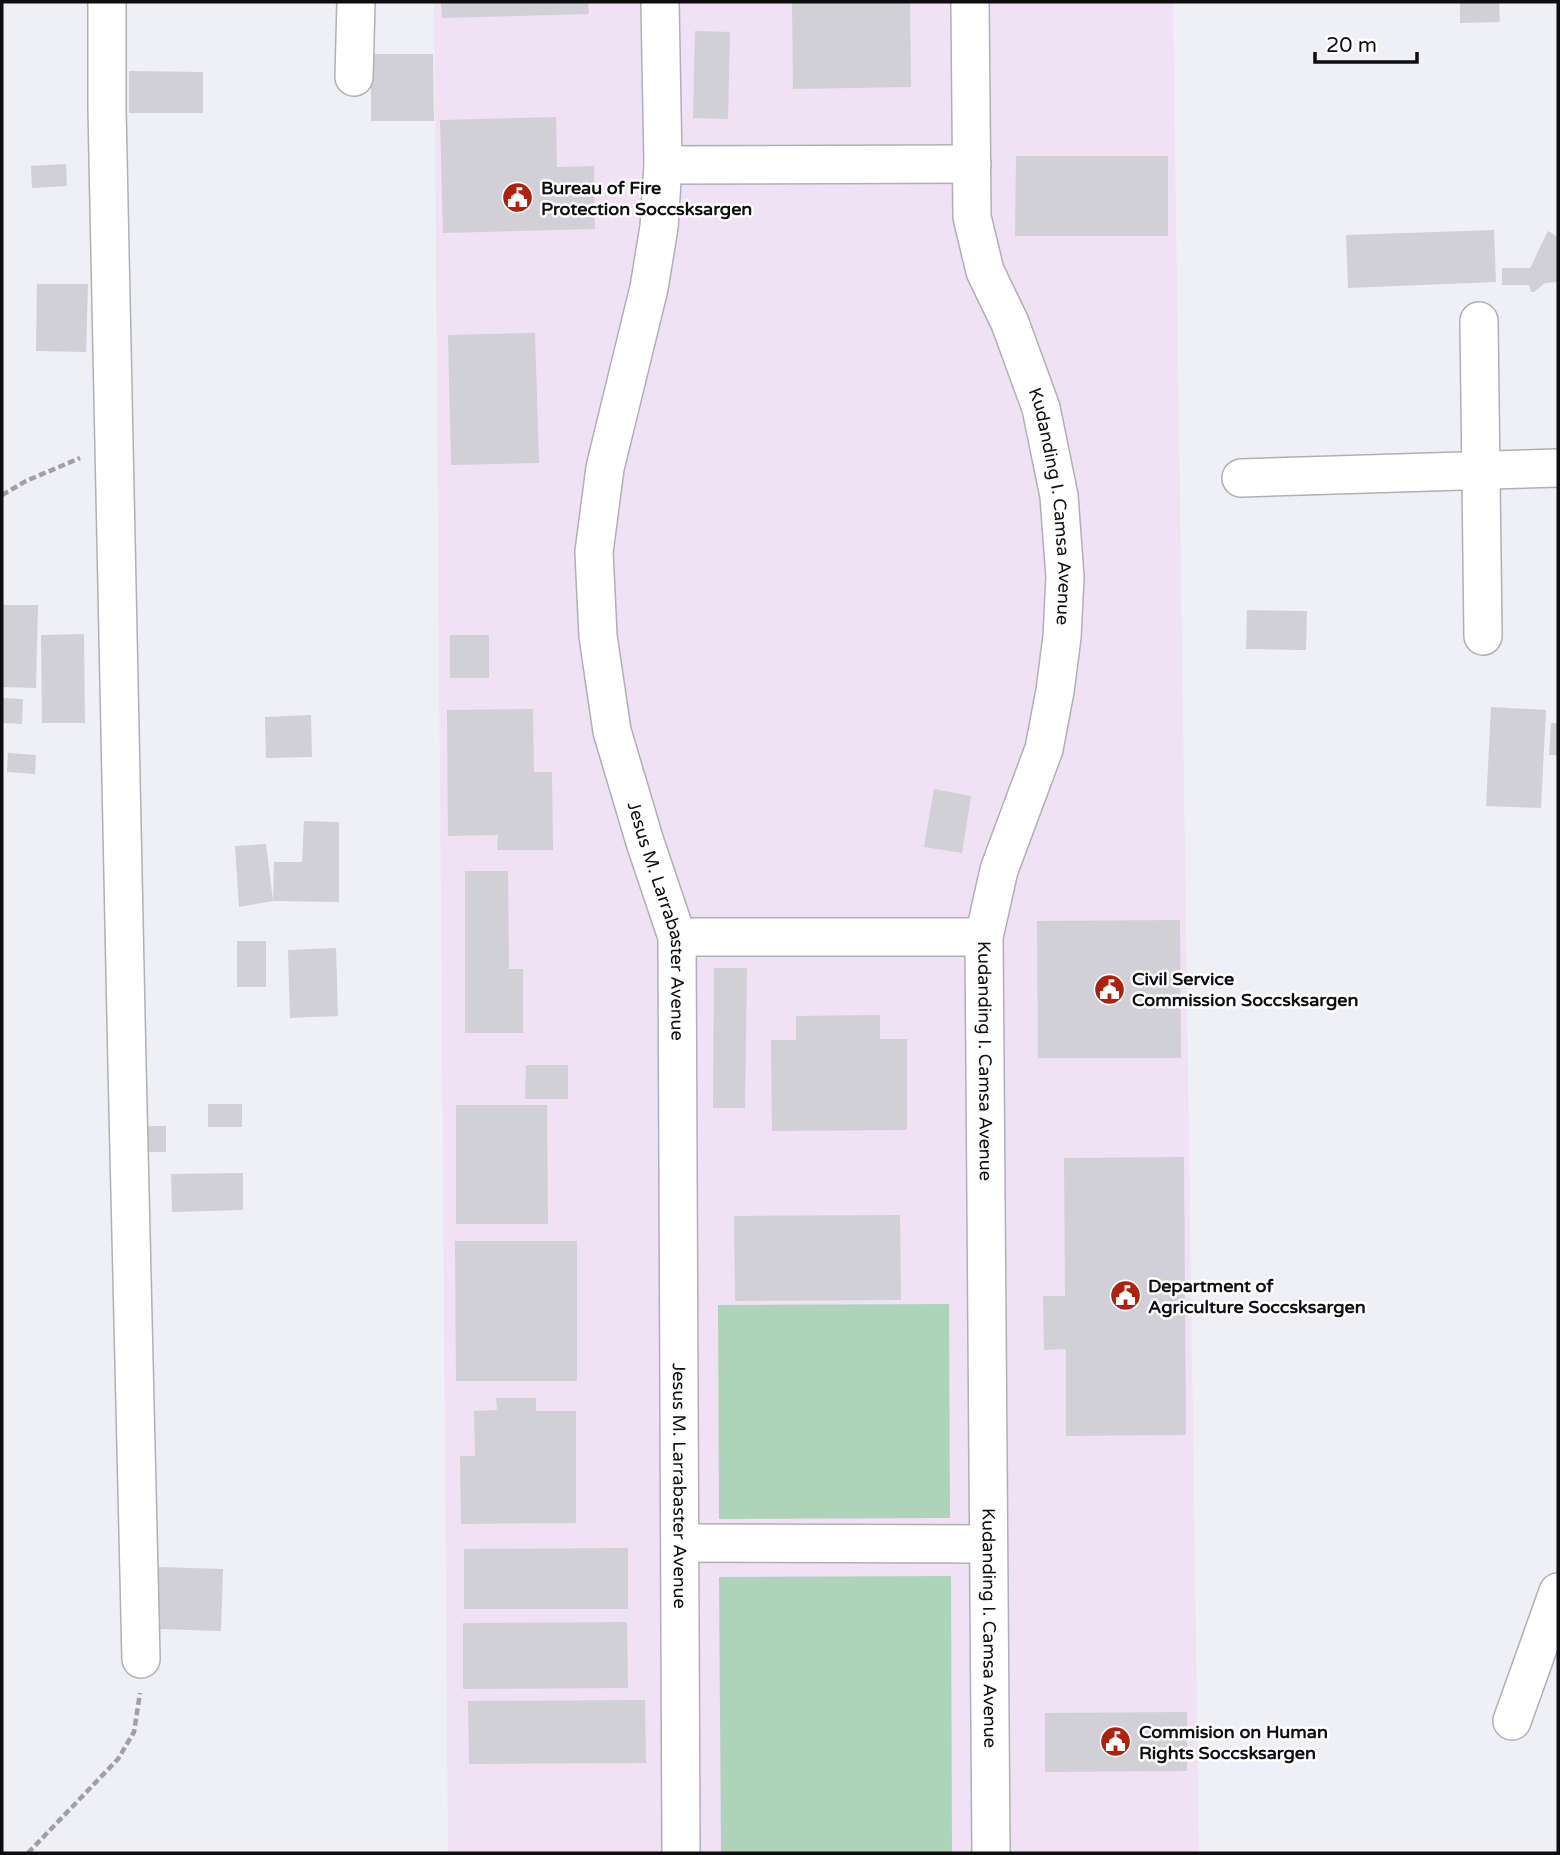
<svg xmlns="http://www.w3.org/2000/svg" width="1560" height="1855" font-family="'Varela Round',sans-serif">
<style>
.commercial{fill:#f0e1f4}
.green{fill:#add4b8}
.building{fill:#d0d0d6}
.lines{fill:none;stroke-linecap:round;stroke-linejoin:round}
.minor-casing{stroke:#afb0b5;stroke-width:40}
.path{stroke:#9f9fa4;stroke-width:4.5;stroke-dasharray:7 3.5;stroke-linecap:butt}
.minor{stroke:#fff;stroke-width:37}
.labels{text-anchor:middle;stroke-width:5;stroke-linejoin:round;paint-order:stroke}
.poi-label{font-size:18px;font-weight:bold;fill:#0e0e10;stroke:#fff;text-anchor:start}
.street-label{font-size:18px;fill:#0e0e10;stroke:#fff}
</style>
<rect width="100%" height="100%" fill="#eff0f6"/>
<polygon class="commercial" points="434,2 1173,2 1199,1853 448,1853"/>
<g class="green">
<polygon points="949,1304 950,1518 719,1519 718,1305"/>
<polygon points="951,1576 952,1853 721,1853 719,1577"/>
</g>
<g class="building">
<polygon points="441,2 588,2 589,14 442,18"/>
<polygon points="792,2 910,2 911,87 793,89"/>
<polygon points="1460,2 1499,2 1500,22 1460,23"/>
<polygon points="695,31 730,32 728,119 693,118"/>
<polygon points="371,54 433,54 434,121 371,121"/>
<polygon points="129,71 203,72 203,113 129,113"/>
<polygon points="556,117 557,167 594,166 595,229 443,233 440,120"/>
<polygon points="1016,156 1168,156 1168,236 1015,236"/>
<polygon points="66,164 67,186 32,188 31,166"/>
<polygon points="1494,230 1496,282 1348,288 1346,235"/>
<polygon points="1548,231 1558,237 1558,282 1545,283 1534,292 1531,292 1529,285 1502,285 1502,268 1530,268"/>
<polygon points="37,284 88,284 86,352 36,351"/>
<polygon points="535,333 539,463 451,465 448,335"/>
<polygon points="2,605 38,605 36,688 2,687"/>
<polygon points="1247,610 1307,611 1306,650 1246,649"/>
<polygon points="84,634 85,723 42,723 41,635"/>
<rect x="450" y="635" width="39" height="43"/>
<polygon points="2,698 23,699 22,724 2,723"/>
<polygon points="1491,707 1546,710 1541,808 1486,806"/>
<polygon points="533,709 534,772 552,772 553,850 497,850 498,835 448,836 447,710"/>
<polygon points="311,715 312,757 266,758 265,717"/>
<polygon points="1551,723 1558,723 1558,755 1549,755"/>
<polygon points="8,753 36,755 35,774 7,772"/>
<polygon points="934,789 971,796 962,853 924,847"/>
<polygon points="304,821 339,822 339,902 273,901 239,907 235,846 266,844 273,901 274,862 302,862"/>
<polygon points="465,871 508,871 509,969 523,969 523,1033 465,1033"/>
<polygon points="1180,920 1181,1058 1038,1058 1037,921"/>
<rect x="237" y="941" width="29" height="46"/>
<polygon points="336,948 338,1016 290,1018 288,950"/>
<polygon points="714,968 747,968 745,1108 713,1108"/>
<polygon points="880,1015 880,1039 907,1039 907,1130 772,1131 771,1040 796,1040 796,1016"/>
<polygon points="526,1065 568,1065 568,1099 525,1099"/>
<rect x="208" y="1104" width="34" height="23"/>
<polygon points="456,1105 547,1105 548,1224 456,1224"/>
<polygon points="140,1126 166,1126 166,1152 141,1152"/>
<polygon points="1184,1157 1186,1435 1066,1436 1066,1349 1044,1350 1043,1296 1065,1296 1064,1158"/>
<polygon points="243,1173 243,1210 172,1212 171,1174"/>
<polygon points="900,1215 901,1300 735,1301 734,1216"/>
<polygon points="455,1241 577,1241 577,1381 456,1381"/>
<polygon points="496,1398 536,1398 536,1411 576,1411 576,1523 461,1524 460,1456 475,1456 474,1411 497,1410"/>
<polygon points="628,1548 628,1609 464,1609 464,1549"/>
<polygon points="159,1567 223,1569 221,1631 157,1629"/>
<polygon points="627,1622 628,1688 463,1689 463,1623"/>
<polygon points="645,1700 646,1763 469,1764 468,1701"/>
<polygon points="1187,1712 1187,1771 1045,1772 1045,1713"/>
</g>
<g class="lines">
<defs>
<g id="minor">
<polyline points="107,2 107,109 127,1065 141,1659"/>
<path id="s1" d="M660,2L663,165L659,227L649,288L605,468L594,552L598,636L612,731L645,842L677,937L681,1853"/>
<path id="s2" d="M970,2L972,217L985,271L1010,323L1041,408L1059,496L1065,577L1062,637L1055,691L1044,749L999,870L984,937L991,1853"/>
<polyline points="354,77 356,2"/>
<polyline points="663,165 972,164"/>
<polyline points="1479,321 1483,636"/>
<polyline points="1241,478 1558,468"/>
<polyline points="677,937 984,937"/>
<polyline points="680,1543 988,1544"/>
<polyline points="1512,1721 1558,1592"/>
</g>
</defs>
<use href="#minor" class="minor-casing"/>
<g class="path">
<polyline points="2,495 26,481 80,458"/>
<polyline points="28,1853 118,1759 134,1732 140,1693"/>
</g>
<use href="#minor" class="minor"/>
</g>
<defs>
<symbol id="civic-disc" viewBox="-11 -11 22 22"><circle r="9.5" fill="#af210d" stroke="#fff"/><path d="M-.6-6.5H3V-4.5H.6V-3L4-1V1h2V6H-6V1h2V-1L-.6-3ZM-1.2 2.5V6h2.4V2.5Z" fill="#fff"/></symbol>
</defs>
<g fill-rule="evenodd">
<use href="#civic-disc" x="500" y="180" width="35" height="35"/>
<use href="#civic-disc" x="1092" y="972" width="35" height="35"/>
<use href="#civic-disc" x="1108" y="1278" width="35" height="35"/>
<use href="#civic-disc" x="1098" y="1724" width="35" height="35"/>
</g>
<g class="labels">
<g class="poi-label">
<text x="541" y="194">Bureau of Fire<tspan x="541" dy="21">Protection Soccsksargen</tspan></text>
<text x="1132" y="985">Civil Service<tspan x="1132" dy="21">Commission Soccsksargen</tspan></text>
<text x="1148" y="1292">Department of<tspan x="1148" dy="21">Agriculture Soccsksargen</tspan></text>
<text x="1139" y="1738">Commision on Human<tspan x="1139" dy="21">Rights Soccsksargen</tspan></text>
</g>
<g class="street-label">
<text dy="6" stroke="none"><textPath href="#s2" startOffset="518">Kudanding I. Camsa Avenue</textPath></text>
<text dy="6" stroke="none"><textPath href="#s1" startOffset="934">Jesus M. Larrabaster Avenue</textPath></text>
<text dy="6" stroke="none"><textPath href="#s2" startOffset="1085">Kudanding I. Camsa Avenue</textPath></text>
<text dy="6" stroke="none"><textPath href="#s1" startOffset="1502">Jesus M. Larrabaster Avenue</textPath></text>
<text dy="6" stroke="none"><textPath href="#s2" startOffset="1652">Kudanding I. Camsa Avenue</textPath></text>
</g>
</g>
<rect width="1560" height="1855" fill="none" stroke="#0e0e10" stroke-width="7"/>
<path d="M1315 52v10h102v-10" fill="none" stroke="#0e0e10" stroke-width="3.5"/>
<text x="1326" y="52" font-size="21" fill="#0e0e10" stroke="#ffffff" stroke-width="5" paint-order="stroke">20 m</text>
</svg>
